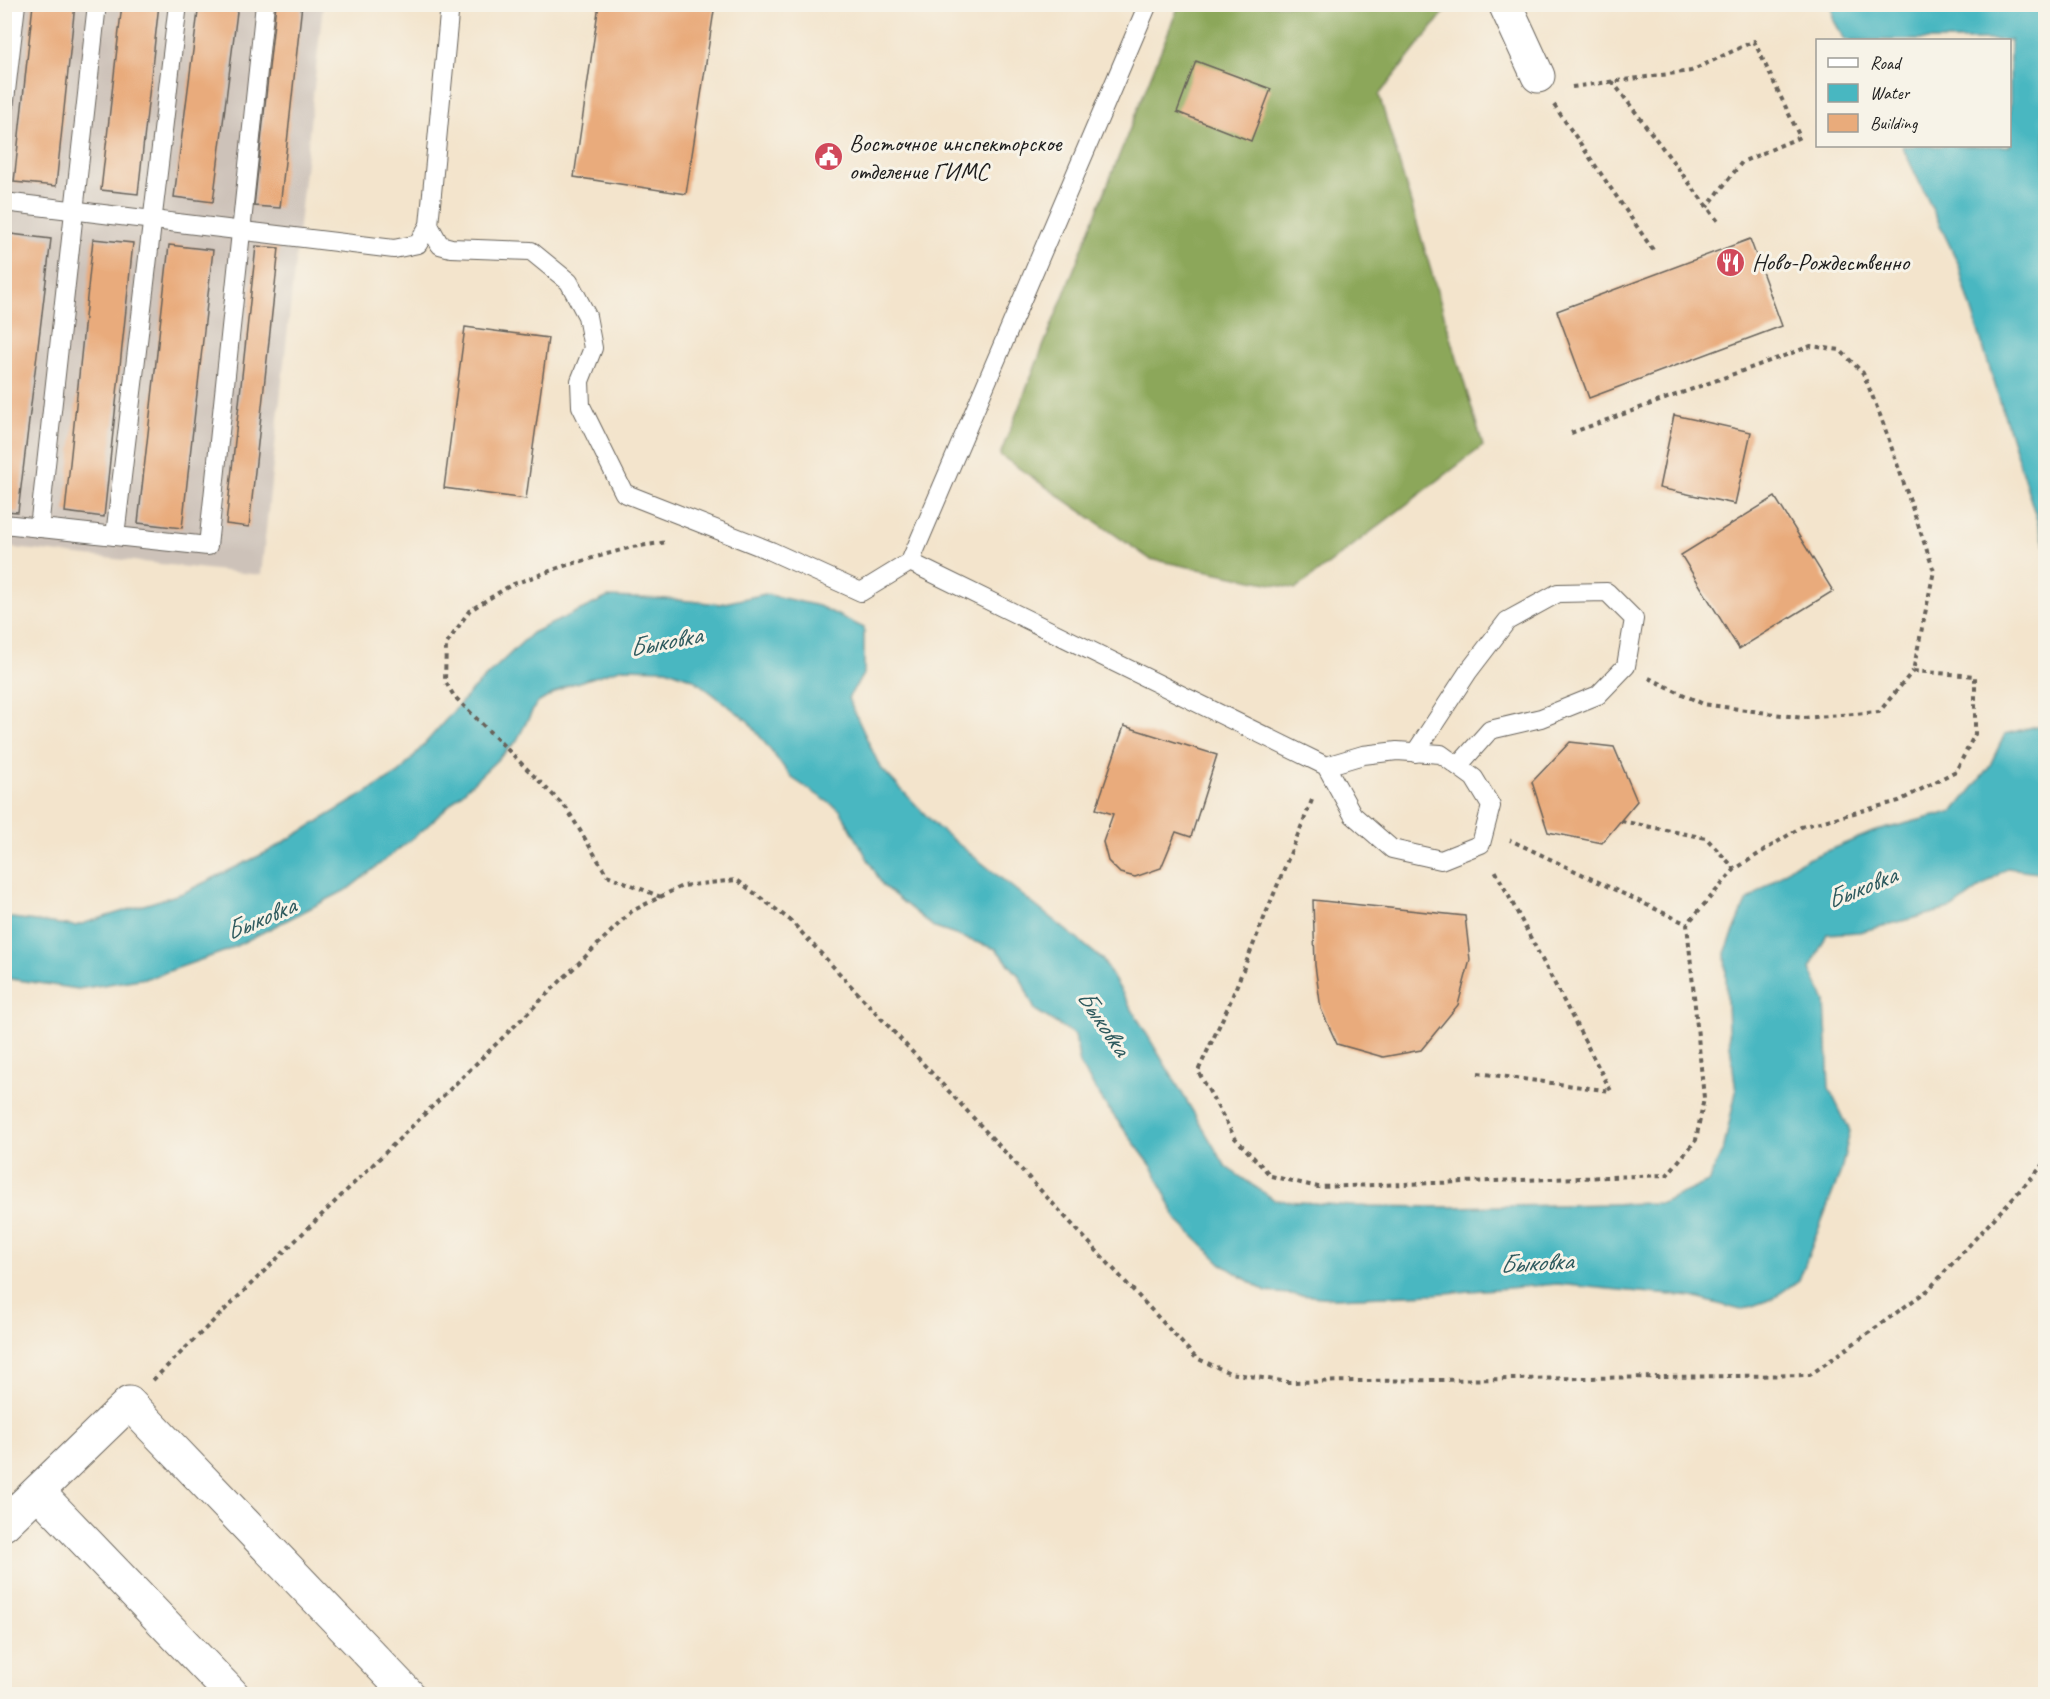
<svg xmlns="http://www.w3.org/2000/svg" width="2050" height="1699" font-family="Caveat,sans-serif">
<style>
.industrial{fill:#cdc2b9}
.forest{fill:#8ca75a;stroke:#54623b;stroke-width:1.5}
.water{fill:#48b7c1;stroke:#326a6e;stroke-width:1.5}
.building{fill:#e9ab7b}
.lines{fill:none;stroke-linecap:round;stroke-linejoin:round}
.lane-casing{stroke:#67625a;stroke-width:20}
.street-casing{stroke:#67625a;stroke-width:35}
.path{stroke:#67625a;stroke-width:4;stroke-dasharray:4.5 4.5;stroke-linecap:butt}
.lane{stroke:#fff;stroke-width:18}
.street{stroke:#fff;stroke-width:33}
.labels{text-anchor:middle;stroke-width:6;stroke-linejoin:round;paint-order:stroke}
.poi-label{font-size:24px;fill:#1c1c1c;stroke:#f7f3e8;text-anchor:start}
.water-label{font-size:26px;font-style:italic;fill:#2e5a5e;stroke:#f7f3e8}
</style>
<rect width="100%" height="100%" fill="#f7f3e8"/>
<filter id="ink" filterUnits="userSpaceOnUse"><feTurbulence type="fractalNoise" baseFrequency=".0167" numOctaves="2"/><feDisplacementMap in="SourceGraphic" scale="12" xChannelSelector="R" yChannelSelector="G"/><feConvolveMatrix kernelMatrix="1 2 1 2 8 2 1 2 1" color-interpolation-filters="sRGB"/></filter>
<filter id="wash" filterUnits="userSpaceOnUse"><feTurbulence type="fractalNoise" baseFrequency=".008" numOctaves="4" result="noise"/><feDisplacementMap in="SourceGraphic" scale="24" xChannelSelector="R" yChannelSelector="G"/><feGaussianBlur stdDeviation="1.35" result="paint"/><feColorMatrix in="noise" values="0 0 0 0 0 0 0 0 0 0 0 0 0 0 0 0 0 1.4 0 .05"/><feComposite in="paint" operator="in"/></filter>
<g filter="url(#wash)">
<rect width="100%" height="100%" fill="#f3e4cc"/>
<polygon class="industrial" points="5,5 323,5 261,575 5,547"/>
<polygon class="forest" points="1179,5 1450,5 1379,95 1483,446 1296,589 1150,559 1000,455"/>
<g class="water">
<polygon points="1832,5 2045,5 2045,546 1963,282 1959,265 1902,146 2010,146 2010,40 1845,40 1833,19"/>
<polygon points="765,594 819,606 864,628 864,673 848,698 880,767 937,827 1102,959 1226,1167 1275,1200 1351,1206 1450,1207 1662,1203 1708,1182 1724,1147 1736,1092 1728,1029 1725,953 1746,902 1795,864 1873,832 1954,811 1988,769 2005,734 2045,724 2045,873 2007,868 1953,908 1859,932 1827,934 1810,969 1825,1001 1829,1088 1850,1131 1841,1171 1799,1280 1772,1299 1741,1310 1692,1297 1557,1284 1433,1294 1333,1298 1266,1292 1223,1265 1177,1220 1153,1168 1105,1104 1080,1065 1075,1035 1035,1010 1020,977 996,949 935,928 883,886 840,810 792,778 748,721 693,679 666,669 623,668 566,686 536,704 516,742 423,830 348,889 226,951 152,977 78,989 5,978 5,917 75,926 183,893 269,851 399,773 472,690 532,633 608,597 668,599 720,604"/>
</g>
<g id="blocks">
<g class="building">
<polygon points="33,4 75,4 56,186 14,182"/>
<polygon points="122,4 159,4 138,194 101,190"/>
<polygon points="199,4 238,4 213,202 174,197"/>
<polygon points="276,4 302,4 280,208 254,206"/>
<polygon points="599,4 715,4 686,194 574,177"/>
<polygon points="1196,61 1271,89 1251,141 1177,112"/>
<polygon points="11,234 51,239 18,512 4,511 4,290"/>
<polygon points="93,239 133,243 104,517 65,512"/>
<polygon points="1750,239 1782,326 1589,398 1557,311"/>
<polygon points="169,245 213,250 182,528 138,523"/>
<polygon points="256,246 279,248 249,527 226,524"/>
<polygon points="465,327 548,338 526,499 444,488"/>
<polygon points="1674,415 1751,432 1735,504 1659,488"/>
<polygon points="1775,497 1833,591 1739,649 1681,555"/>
<polygon points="1124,726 1217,755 1191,837 1176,832 1161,868 1135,877 1120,873 1108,861 1103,842 1113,814 1096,809"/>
<polygon points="1570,742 1614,747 1637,801 1602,843 1548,832 1532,782"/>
<polygon points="1313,900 1465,916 1470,960 1458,1005 1421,1050 1383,1057 1337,1044 1321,1009 1315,965"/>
</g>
</g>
</g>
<g filter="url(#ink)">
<use href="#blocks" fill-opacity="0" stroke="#67625a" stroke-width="1.5"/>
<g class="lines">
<defs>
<g id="lane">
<polyline points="1148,4 910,562 1326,766 1353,815 1392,849 1441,860 1481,844 1491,806 1474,778 1441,754 1397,751 1363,755 1326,766"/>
<polyline points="4,109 16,4"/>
<polyline points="4,202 394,249 418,244 429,225 450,4"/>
<polyline points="429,225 440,245 451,248 531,251 569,282 587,316 593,348 580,381 581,406 624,493 771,551 861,592 910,562"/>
<polyline points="4,524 208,546 265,4"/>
<polyline points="39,528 97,4"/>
<polyline points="115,536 178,4"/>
<polyline points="1415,753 1468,672 1507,621 1558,593 1607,592 1634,619 1626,666 1598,695 1541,718 1490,730 1458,766"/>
</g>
<g id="street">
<polyline points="1505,4 1538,76"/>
<polyline points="38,1492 232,1694"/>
<polyline points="4,1524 129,1403 408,1694"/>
</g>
</defs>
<use href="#lane" class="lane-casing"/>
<use href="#street" class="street-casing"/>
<g class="path">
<polyline points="1612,81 1720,224"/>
<polyline points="1572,87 1691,71 1754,41 1800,137 1742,162 1707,207"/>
<polyline points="1554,105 1655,253"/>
<polyline points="1571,433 1811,346 1840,350 1863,373 1882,420 1934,571 1913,671 1975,676 1975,734 1956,771 1899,801 1801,827 1735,869 1687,924"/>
<polyline points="1649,678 1703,704 1803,718 1879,712 1913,671"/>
<polyline points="1312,800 1228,1007 1198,1071 1235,1138 1271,1176 1318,1187 1667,1175 1696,1140 1704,1098 1687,924 1510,840"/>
<polyline points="1621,821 1706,838 1735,869"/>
<polyline points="661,897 607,875 567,809 454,696 445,681 446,645 469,611 511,585 564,566 632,547 668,542"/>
<polyline points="1478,1073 1611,1091 1494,868"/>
<polyline points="153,1380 632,911 682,886 737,880 790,920 1196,1358 1230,1373 1288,1382 1810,1375 1928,1290 2046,1162"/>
</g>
<use href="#lane" class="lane"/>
<use href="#street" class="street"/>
</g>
</g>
<defs>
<symbol id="civic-disc" viewBox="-11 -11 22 22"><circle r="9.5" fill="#d1495b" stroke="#f7f3e8"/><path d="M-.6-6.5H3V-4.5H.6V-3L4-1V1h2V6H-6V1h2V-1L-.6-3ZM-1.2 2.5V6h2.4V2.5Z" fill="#fff"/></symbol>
<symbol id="restaurant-disc" viewBox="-11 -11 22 22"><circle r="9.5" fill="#d1495b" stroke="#f7f3e8"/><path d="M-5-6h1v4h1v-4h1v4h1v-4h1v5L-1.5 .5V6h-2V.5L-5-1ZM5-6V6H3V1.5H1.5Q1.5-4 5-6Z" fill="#fff"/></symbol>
</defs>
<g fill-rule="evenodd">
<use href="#civic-disc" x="812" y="140" width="33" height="33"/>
<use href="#restaurant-disc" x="1714" y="246" width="33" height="33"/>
</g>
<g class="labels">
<g class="poi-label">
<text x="849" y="151">Восточное инспекторское<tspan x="849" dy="28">отделение ГИМС</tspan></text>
<text x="1752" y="270">Ново-Рождественно</text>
</g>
<g class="water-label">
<text transform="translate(665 641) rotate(-11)" y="9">Быковка</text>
<text transform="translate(1861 887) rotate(-22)" y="9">Быковка</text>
<text transform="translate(260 918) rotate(-23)" y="9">Быковка</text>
<text transform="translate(1104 1022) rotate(56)" y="9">Быковка</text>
<text transform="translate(1536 1262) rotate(-3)" y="9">Быковка</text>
</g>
</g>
<rect width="2050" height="1699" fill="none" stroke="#f7f3e8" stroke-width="24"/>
<rect x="1816" y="39" width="195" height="108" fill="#f7f3e8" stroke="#9f9d96" stroke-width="1.5"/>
<rect x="1828" y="58" width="30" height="9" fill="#ffffff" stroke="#9f9d96" stroke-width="1.5"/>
<text x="1870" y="69" font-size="18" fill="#1c1c1c">Road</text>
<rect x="1828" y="84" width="30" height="18" fill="#48b7c1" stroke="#9f9d96" stroke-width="1.5"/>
<text x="1870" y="99" font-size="18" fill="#1c1c1c">Water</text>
<rect x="1828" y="114" width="30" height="18" fill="#e9ab7b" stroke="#9f9d96" stroke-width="1.5"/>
<text x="1870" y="129" font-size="18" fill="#1c1c1c">Building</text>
</svg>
